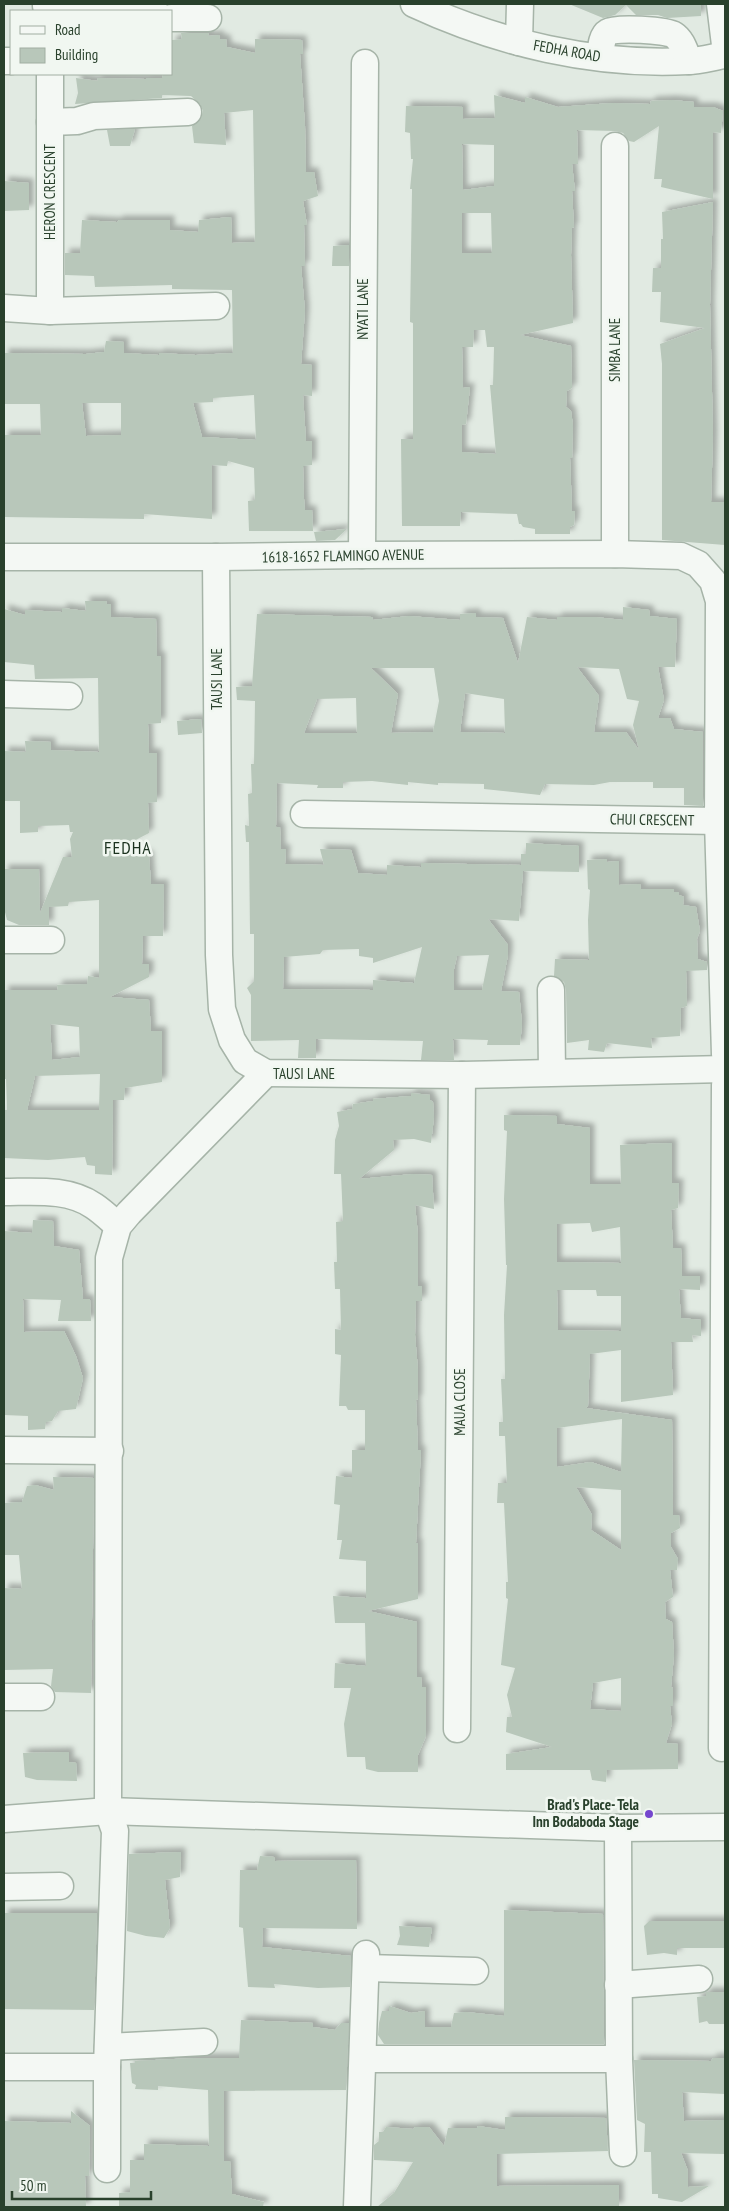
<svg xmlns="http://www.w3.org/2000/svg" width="729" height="2211" font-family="'PT Sans Narrow',sans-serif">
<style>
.building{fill:#b8c7ba;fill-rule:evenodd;filter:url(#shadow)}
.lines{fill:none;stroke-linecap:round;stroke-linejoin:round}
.minor-casing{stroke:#a6b4a8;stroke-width:29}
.minor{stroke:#f4f8f4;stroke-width:26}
.poi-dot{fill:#7547ce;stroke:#f1f7f1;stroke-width:2}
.labels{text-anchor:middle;stroke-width:5;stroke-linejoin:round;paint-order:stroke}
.street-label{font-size:15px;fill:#29412c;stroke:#f1f7f1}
.poi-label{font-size:15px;font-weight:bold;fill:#29412c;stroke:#f1f7f1;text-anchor:end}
.quarter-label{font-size:18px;letter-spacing:1px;fill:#1b321f;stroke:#f1f7f1}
</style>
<defs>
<filter id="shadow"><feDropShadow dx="4.5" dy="-4.5" stdDeviation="2.5" flood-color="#0004"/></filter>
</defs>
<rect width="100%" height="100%" fill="#e1eae2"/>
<g class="building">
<polygon points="569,4 701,4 701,16 667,18 658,15 636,15 626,5 615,15 603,18"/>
<path d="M181,33H209L208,36L219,35L220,39H226L227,47L255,53V39L302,40L303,54H300L305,126L306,172H314L318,196L303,201L307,225H304L305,266H301L305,311L301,364L312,365V396L303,395L306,441H312V465L303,466L304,499L305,510H312L313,531H249L248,501L255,500L254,468L228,461L227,466L212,465V519L144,514V519L4,517V435H41L40,404H4V353L86,354L104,352L106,341L124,342V353L159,355V353L196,355L233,353L232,290L172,289V285L95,287L94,276L65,275V253H80L82,220L117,222L119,220H170V230L198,232L199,220L231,217L232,243L255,242L253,110L224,113L226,145L194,143L192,126L201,119L203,111L200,104L191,96L162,95V98L75,104L78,93L76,78L98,81L97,78L146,79V78H162L163,74H171L172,40L182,39ZM254,395L256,440L202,437L193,403L213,402V398ZM82,403H121V435L86,436Z"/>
<path d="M494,95L525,103V97L558,107L612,103L650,104L651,101L672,100L694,102V107H713L723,111L721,133L713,132V199L661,187L662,179H654L659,126L634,142L629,141L623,133L615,131L577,130L578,164H572L575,191H572L574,227L572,228L571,255L573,323L520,335L571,346L572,388L567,391L566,407L571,411L573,426L572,458H570L572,511H575L574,525L570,527V534H535V529L523,527L521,524H519L517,514L461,512L460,526H402L401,439H413V323L410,322L412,189H410L413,159H411L410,133L405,132L406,106L463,107V119L495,118ZM462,144L494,145V186L463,190ZM462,213H491L492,253H462ZM474,330H485L487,347H494L493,385H490L496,454L462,452V425L466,424L470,387L463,388L462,347H473Z"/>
<polygon points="135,129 130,146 110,146 107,130"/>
<polygon points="4,181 29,183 29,210 4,211"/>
<polygon points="713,202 710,305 713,435 711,502 725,502 725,545 662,540 662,364 660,344 705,328 660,322 661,292 652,292 653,268 661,268 661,239 663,239 662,212"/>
<polygon points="349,245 349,266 332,266 333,246"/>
<polygon points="347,529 335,540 316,541 314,532"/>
<path d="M85,601H106L107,604H111V617L156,619L157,656H161V723L148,724L149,753H157V802L148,803L149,833L118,849L149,855L151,884H164L163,936H143L142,964H149V977L110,997L149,1000L151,1031H162V1082L125,1088L124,1100H113L112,1175L95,1174V1166L87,1165L85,1157L48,1160L4,1158V1110H7L6,1079H4V990H58L57,985L87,984L88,976L99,978V900L69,902L68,906L49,907V925H19L7,920L4,908V869H39L40,913L63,857H72L70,839L73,832H70L69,825L38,826V832L20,833V801H4V751L26,752L25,741L51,742V750L99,752L98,678L35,679L34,665L4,662V609L25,615V610L62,612V608L86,611ZM50,1024L79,1027L80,1057L52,1060ZM100,1074L99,1110H27L35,1076Z"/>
<path d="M623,607L649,610L650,616L677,619L675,667H658L664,700L658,718H670L674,729L703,732V806L684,805V788H653V782H610L594,785L545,784L540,795L484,789V784L438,783V785L408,782V785L372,781L343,782V788H317L318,785L277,783L276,827H280L281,849H286L285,864L324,865L320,849L351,850L358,873L387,875V865L421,867V863L521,865V854H526V843L579,846V872L523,871L519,921L488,919L508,945V955L501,991L519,992L522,1024L520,1045H487L488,1040L453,1039L454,1060H421L423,1041L316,1039V1058H298L299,1040L251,1041V995L247,988L254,981V934H250L249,842H246L245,825L249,826L248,794L252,793L251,764H254L255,701L237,700L236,687L252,686L257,614L372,617L373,620L409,616L460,620V614L476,613V617L503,618L518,663L527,617L557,620V617H595L623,620ZM577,667L619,669L627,699L639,701L633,725L639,750L626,732H594L599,696ZM371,668H434L439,701L433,732L391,733L398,694ZM465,693L504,699L505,733L460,732ZM356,698L357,733H304L317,699ZM422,947L414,983L373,980V990L283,989L284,957L320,954L323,950L359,949V956L373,958V963ZM489,955L482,990H454V969L457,956Z"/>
<polygon points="201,719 202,733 178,735 177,721"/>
<polygon points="607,859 607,862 619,861 619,885 640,884 641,889 674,889 674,892 679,892 679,895 684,897 683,905 696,907 700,931 697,939 698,959 707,962 707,970 686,971 687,1006 681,1008 680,1036 651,1038 652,1048 607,1043 604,1052 588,1050 589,1040 567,1043 566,990 564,982 554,976 555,959 589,960 588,920 590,890 588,889 587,860"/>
<polygon points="411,1093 430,1095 430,1100 433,1102 434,1117 431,1143 414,1139 393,1140 394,1150 359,1179 413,1174 432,1175 434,1209 415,1205 418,1235 418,1286 422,1286 422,1301 416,1301 415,1335 418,1370 418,1399 416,1400 418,1450 421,1450 416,1543 418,1543 418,1599 368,1611 417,1622 417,1677 421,1677 422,1687 426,1687 426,1736 418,1755 418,1772 378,1772 366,1769 365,1757 347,1757 344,1724 351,1688 334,1688 335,1663 366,1666 365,1623 335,1623 333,1596 366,1598 366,1561 339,1559 342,1540 337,1540 340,1505 334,1504 336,1476 352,1478 352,1450 365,1450 365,1410 348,1410 346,1406 339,1406 341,1355 335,1354 335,1329 341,1330 340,1289 335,1289 334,1262 337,1262 336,1222 343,1221 341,1174 334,1174 335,1140 339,1126 337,1112 352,1109 353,1104 373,1101 373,1099 411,1096"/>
<path d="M504,1115L557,1116V1124L590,1128V1184H621L620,1145L672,1143V1183H679L678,1208L671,1210L673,1248H681L682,1276H700V1290L679,1289L681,1318L701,1320V1336L692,1335L693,1342H671L673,1395L621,1402V1350L590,1354L588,1406L586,1408L672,1420L673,1515H679L680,1528L671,1533V1547L678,1559L677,1570H670L673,1597L665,1602L666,1619L672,1622L674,1655L671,1687L673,1688V1706H670L672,1724L666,1743L678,1744V1769L607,1770L606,1782L592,1780L590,1770H506V1754L552,1747L506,1732L507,1717H512L507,1695L515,1668L501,1665L508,1599L506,1598V1582H508L504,1503H497L498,1483H507L505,1436H499V1422H503L501,1379H505L504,1315L507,1265H506L504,1199L507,1131L504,1130ZM590,1223L592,1232L620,1227L621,1263L557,1262V1224ZM557,1290H596L597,1296H621V1331L558,1330ZM622,1419L621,1472L591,1462L557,1467V1428ZM576,1487L621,1490V1550L591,1530L592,1515ZM621,1678V1711L590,1709L593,1683Z"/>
<polygon points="33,1220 53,1221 54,1246 79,1250 83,1299 90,1299 91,1321 58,1321 61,1300 23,1299 24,1332 64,1331 76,1356 83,1378 76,1409 58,1411 52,1421 46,1422 45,1429 28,1430 28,1416 4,1415 4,1231 32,1233"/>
<polygon points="53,1477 94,1478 91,1693 55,1692 51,1686 53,1669 4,1670 4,1588 22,1589 19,1555 4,1555 4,1503 22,1502 27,1486 35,1485 54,1490"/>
<polygon points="69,1752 69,1762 76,1763 77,1781 37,1780 25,1777 23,1753"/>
<polygon points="181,1852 180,1877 165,1880 170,1928 164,1938 146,1936 127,1931 129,1854"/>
<polygon points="260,1856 274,1857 275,1861 356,1860 357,1929 263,1928 262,1947 351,1956 350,1987 318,1988 274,1984 275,1988 248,1987 243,1928 239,1927 240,1870 257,1870"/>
<polygon points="504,1910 603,1914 604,2044 384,2044 378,2035 379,2023 382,2011 389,2011 389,2006 411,2013 425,2011 425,2027 451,2027 454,2013 466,2012 504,2016"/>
<polygon points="4,1913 97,1913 94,2010 4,2009"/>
<polygon points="649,1921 725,1921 725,1948 677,1948 677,1955 664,1953 647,1955 644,1926"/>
<polygon points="399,1926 432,1928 429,1947 397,1945 400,1936"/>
<polygon points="706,1992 725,1992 725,2024 709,2024 707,2021 699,2023 697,1997 706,1996"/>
<polygon points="241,2020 313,2023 313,2027 335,2030 341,2023 349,2023 346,2090 224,2091 224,2161 230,2161 232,2194 264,2202 263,2207 119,2207 119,2193 130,2192 130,2160 144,2160 144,2144 209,2146 208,2090 158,2086 158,2090 135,2089 136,2085 132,2083 130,2063 135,2063 135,2061 194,2058 239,2058"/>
<polygon points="713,2058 725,2058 725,2094 682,2092 684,2121 725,2120 725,2154 681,2153 688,2171 688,2187 709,2186 682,2202 658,2198 658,2194 652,2194 651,2152 644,2152 645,2124 637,2120 634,2060 711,2061"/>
<polygon points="71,2111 90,2126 89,2176 85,2176 86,2207 4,2207 4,2121 71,2123"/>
<polygon points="505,2117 606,2118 608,2151 497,2154 497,2186 619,2185 619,2207 377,2207 394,2193 413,2162 374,2160 374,2145 379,2141 379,2132 383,2132 386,2127 413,2129 415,2127 429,2127 444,2146 448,2128 477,2128 478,2126 505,2130"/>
</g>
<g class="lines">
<defs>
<g id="minor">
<path d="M414,4C498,43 595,66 688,61C700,61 713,57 725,55"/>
<polyline points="720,4 725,45"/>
<polyline points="46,6 148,9 155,11"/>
<polyline points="171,18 208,18"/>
<polyline points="519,42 520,4"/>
<path d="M600,57C601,50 601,36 608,32C616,27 666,30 674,35C682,40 685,52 689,61"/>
<polyline points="4,61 11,61"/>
<polyline points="50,122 77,121 94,116 188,112"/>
<polyline points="615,146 615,554"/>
<polyline points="4,308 50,311 216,306"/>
<polyline points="50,311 50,74"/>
<polyline points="362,555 365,63"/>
<polyline points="4,557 216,557 362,555 615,554 681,556 698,564 713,581 719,601 718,821 304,814"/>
<polyline points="216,557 219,955 222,1009 232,1040 245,1061 266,1073 462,1075 725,1069"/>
<polyline points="4,694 69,696"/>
<polyline points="718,821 725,1054"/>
<polyline points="4,940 51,940"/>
<polyline points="551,990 552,1072"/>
<path d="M4,1192C34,1192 68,1188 94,1206C103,1212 110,1219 118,1226"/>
<polyline points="4,1450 110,1451"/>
<polyline points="4,1697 41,1697"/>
<polyline points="457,1729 462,1075"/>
<polyline points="722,1748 725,1085"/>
<polyline points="4,1819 108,1811 618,1828 725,1827"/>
<polyline points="618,1828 619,2059 623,2153"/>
<polyline points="4,1887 60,1886"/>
<polyline points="366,1968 475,1971"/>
<polyline points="618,1985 699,1979"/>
<polyline points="108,2047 204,2042"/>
<polyline points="363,2059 619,2059"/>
<polyline points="4,2067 107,2067"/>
<polyline points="107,2169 107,2067 115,1831 108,1811 109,1258 118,1226 129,1213 266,1073"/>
<polyline points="357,2207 366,1954"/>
</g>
</defs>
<use href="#minor" class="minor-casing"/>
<use href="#minor" class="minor"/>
</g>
<circle class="poi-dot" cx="649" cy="1814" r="5"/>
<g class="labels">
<g class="street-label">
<text transform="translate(567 51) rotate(10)" y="5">FEDHA ROAD</text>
<text transform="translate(50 192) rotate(-90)" y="5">HERON CRESCENT</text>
<text transform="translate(363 309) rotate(-90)" y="5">NYATI LANE</text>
<text transform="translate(615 350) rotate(-90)" y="5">SIMBA LANE</text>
<text transform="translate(343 556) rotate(-1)" y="5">1618-1652 FLAMINGO AVENUE</text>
<text transform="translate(217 679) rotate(-90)" y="5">TAUSI LANE</text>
<text transform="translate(652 820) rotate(1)" y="5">CHUI CRESCENT</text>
<text x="304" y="1079">TAUSI LANE</text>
<text transform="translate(460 1402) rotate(-90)" y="5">MAUA CLOSE</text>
</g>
<g class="poi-label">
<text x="639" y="1810">Brad's Place- Tela<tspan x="639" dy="17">Inn Bodaboda Stage</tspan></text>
</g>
<g class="quarter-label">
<text x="128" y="854">FEDHA</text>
</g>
</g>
<rect width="729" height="2211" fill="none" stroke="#29412c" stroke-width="10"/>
<rect x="10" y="10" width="162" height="65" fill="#f1f7f1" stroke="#a1aea2"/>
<rect x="20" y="26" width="25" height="8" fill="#f4f8f4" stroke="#a1aea2"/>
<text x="55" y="35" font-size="15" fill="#29412c">Road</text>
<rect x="20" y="48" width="25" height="15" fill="#b8c7ba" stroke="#a1aea2"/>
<text x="55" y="60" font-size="15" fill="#29412c">Building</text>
<path d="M12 2191v8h139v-8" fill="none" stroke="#29412c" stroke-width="2.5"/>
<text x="20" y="2191" font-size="15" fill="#29412c" stroke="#f1f7f1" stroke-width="4" paint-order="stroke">50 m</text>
</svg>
